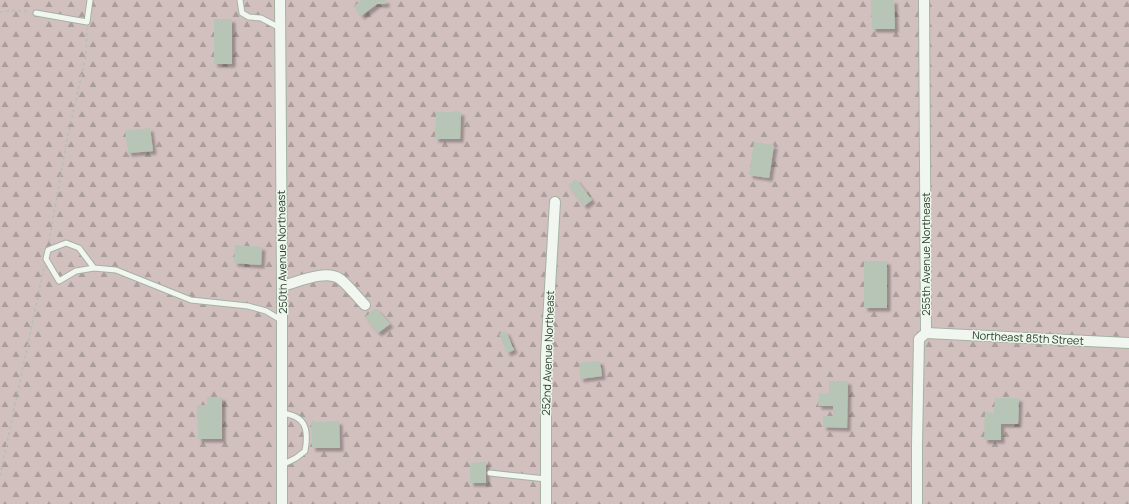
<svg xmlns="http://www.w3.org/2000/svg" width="1129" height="504" font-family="Manrope,sans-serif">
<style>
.forest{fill:url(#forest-firs)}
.building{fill:#b6c5b5;filter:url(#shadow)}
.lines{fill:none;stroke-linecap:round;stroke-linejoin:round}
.service-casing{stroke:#a4b2a3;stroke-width:7}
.minor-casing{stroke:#a4b2a3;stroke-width:12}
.path{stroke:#b5bfb4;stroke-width:1.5;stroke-dasharray:3 3;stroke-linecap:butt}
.service{stroke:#f1f6f1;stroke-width:5}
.minor{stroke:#f1f6f1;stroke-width:10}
.labels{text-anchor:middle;stroke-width:3;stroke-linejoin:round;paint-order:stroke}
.street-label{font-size:11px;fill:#283f27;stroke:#eef6ed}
</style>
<defs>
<pattern id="forest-firs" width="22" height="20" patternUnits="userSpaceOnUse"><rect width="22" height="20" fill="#d2c0bf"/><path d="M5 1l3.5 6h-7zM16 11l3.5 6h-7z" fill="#aa9d9b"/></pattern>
<filter id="shadow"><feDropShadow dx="3.5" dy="3.5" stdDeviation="1" flood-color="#0004"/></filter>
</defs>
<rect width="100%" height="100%" fill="#dfe8de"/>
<rect class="forest" x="0" y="0" width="1129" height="504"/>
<g class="building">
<polygon points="362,0 386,0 386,4 377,4 361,16 354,6"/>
<polygon points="871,0 894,0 895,29 872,29"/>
<rect x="214" y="19" width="18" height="45"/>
<polygon points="436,112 461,112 460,139 435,139"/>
<polygon points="150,128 153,151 128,153 125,131"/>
<polygon points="754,142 774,145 769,178 749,175"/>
<polygon points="576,179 592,200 584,206 568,185"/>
<polygon points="235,245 262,247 261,265 234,263"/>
<rect x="864" y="261" width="23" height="47"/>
<polygon points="376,308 390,324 378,333 365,317"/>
<polygon points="506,331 514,350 507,353 499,334"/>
<polygon points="600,361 602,376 580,379 579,363"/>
<polygon points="829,381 848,381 847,428 823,427 823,416 833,416 833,406 818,406 819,393 829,394"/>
<polygon points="207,397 222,397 222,439 198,439 197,405 207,405"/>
<polygon points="995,398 1019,398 1018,424 1001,424 1001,440 984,440 985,412 994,413"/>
<polygon points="339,421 340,448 312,448 311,422"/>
<polygon points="486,462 486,483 470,483 470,463"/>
</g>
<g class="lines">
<defs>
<g id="service">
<polyline points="240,0 242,13 249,17 261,18 280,28"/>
<polyline points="36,13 87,22 90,0"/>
<polyline points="94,268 79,248 66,243 48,250 46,259 59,281 76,271 94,268 116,270 191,300 248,306 266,311 281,320"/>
<path d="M282,465L296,458L305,451C309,429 306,416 282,413"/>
<polyline points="490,473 546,479"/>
</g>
<g id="minor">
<polyline points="280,0 282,286 282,504"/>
<path d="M282,286C298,282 326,269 340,279C349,286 357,297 365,305"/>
<polyline points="926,333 1129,343"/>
<polyline points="546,504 546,356 555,202"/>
<polyline points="917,504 917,445 919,339 926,333 924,0"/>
</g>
</defs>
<use href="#service" class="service-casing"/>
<use href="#minor" class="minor-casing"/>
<g class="path">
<polyline points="0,12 16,10 30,12"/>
<polyline points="49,242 66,144 86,55 87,28"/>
<polyline points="0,476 44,268"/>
</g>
<use href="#service" class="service"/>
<use href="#minor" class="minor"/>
</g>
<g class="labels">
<g class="street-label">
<text transform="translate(282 252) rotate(-91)" y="4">250th Avenue Northeast</text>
<text transform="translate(926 254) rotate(-90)" y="4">255th Avenue Northeast</text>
<text transform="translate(1028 338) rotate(3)" y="4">Northeast 85th Street</text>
<text transform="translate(548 353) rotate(-88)" y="4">252nd Avenue Northeast</text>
</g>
</g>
</svg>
